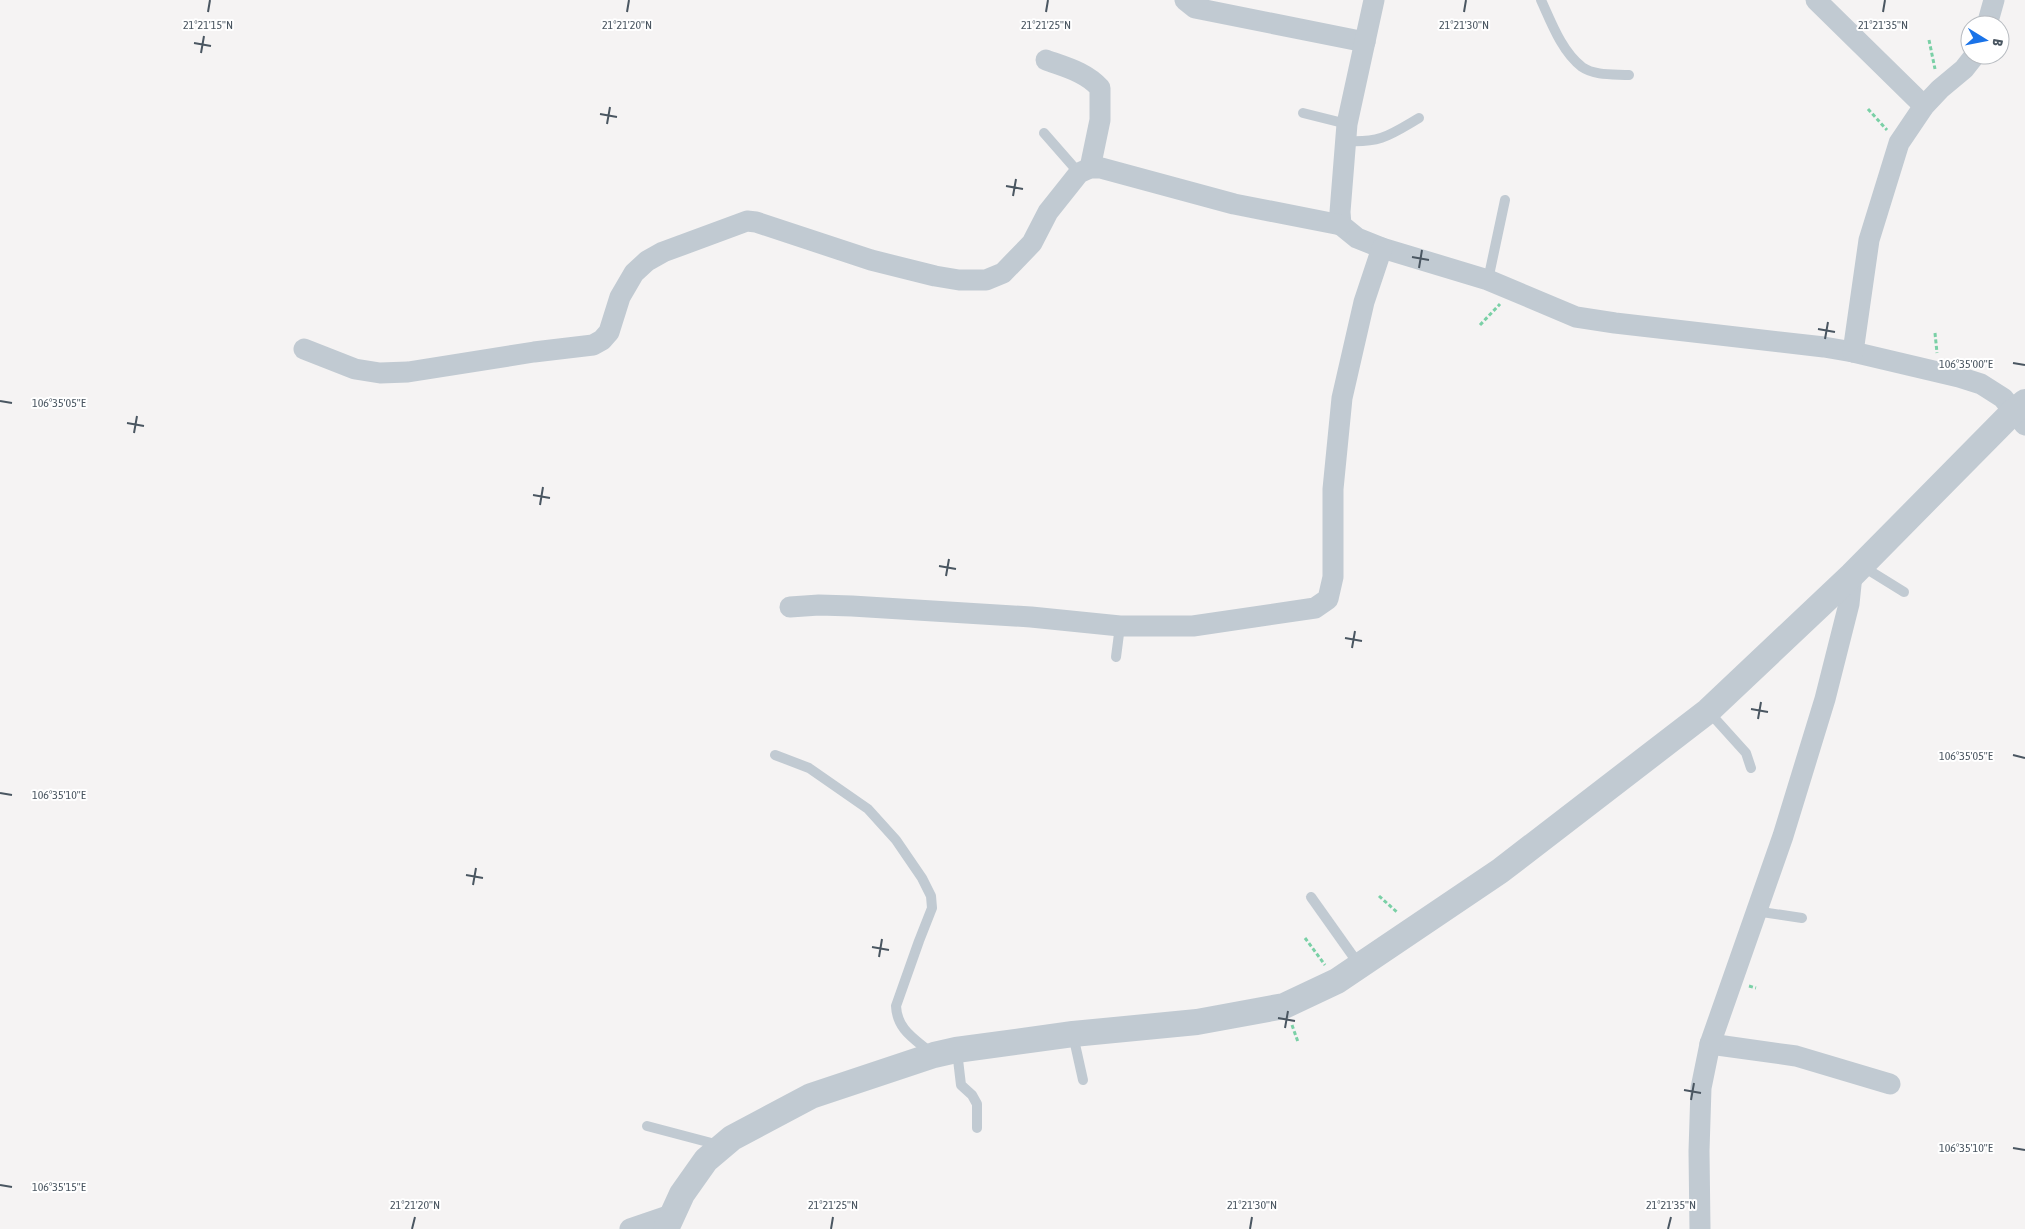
<svg xmlns="http://www.w3.org/2000/svg" width="2025" height="1229" font-family="'Asap Condensed',sans-serif">
<style>
.lines{fill:none;stroke-linecap:round;stroke-linejoin:round}
.path{stroke:#7ad0a6;stroke-width:3;stroke-dasharray:4 2.5;stroke-linecap:butt}
.service{stroke:#c1cad2;stroke-width:10}
.minor{stroke:#c1cad2;stroke-width:21}
.tertiary{stroke:#c1cad2;stroke-width:26}
.ticks{fill:none;stroke:#4a5661;stroke-width:2}
.ticks-label{font-size:12px;text-anchor:middle;fill:#4a5661;stroke:#fff;stroke-width:4;stroke-linejoin:round;paint-order:stroke}
</style>
<rect width="100%" height="100%" fill="#f5f3f3"/>
<g class="lines">
<g class="path">
<polyline points="1929,40 1935,69"/>
<polyline points="1868,109 1887,130"/>
<polyline points="1480,325 1500,304"/>
<polyline points="1935,333 1937,353"/>
<polyline points="1379,896 1398,913"/>
<polyline points="1305,938 1325,965"/>
<polyline points="1749,986 1756,988"/>
<polyline points="1292,1025 1298,1042"/>
</g>
<g class="service">
<path d="M1541,0C1551,22 1562,52 1582,67C1595,76 1614,74 1629,75"/>
<polyline points="1303,113 1347,124"/>
<polyline points="1044,133 1079,173"/>
<path d="M1346,141C1381,143 1390,135 1419,118"/>
<polyline points="1488,280 1505,200"/>
<polyline points="1862,566 1904,592"/>
<polyline points="1116,657 1120,626"/>
<polyline points="1709,712 1746,753 1751,768"/>
<path d="M775,755L809,768L868,809L896,840L922,878L931,896L932,908L919,941L896,1006C897,1030 915,1039 931,1053"/>
<polyline points="1311,897 1360,966"/>
<polyline points="1755,911 1802,918"/>
<polyline points="1073,1035 1083,1080"/>
<polyline points="957,1051 961,1085 972,1095 977,1104 977,1128"/>
<polyline points="647,1126 719,1145"/>
</g>
<g class="minor">
<polyline points="1185,0 1195,8 1365,42"/>
<polyline points="1374,0 1347,124 1340,212 1341,225 1357,238 1382,248 1488,280 1576,317 1615,323 1824,347 1853,352 1959,377 1981,384 2003,398 2025,425"/>
<polyline points="1816,0 1924,106"/>
<polyline points="1987,25 1994,0"/>
<path d="M1046,60C1065,67 1086,72 1100,88V120L1090,168"/>
<polyline points="304,349 355,369 380,373 408,372 534,352 593,345 602,340 609,332 620,297 634,273 647,261 663,252 747,221 756,222 871,260 935,276 959,280 986,280 1003,273 1032,243 1048,212 1079,173 1090,168 1101,168 1234,204 1341,225"/>
<polyline points="1853,352 1869,240 1899,143 1924,106 1940,89 1964,69 1975,55"/>
<polyline points="790,607 819,605 852,606 1031,617 1120,626 1193,626 1315,608 1328,599 1333,577 1333,489 1342,398 1364,302 1382,248"/>
<polyline points="1710,1044 1796,1056 1890,1084"/>
<polyline points="630,1229 671,1215"/>
<polyline points="1700,1229 1699,1151 1701,1088 1710,1044 1783,836 1825,699 1849,604 1852,575"/>
</g>
<polyline class="tertiary" points="666,1229 682,1194 706,1160 732,1138 811,1096 934,1055 956,1050 1073,1034 1197,1022 1284,1006 1337,981 1500,871 1708,711 1852,575 2014,411 2025,402"/>
</g>
<path class="ticks" d="M208,12L210,0M627,12L629,0M1046,12L1048,0M1464,12L1466,0M1883,12L1885,0M194,43L211,46M201,53L204,36M600,114L617,117M607,124L610,107M1006,186L1023,189M1013,196L1016,179M1412,257L1429,260M1419,268L1422,250M1818,329L1835,332M1825,339L1828,322M2013,363L2025,365M0,401L12,403M127,423L144,426M134,433L137,416M533,495L550,498M540,505L543,487M939,566L956,569M946,576L949,559M1345,638L1362,641M1352,648L1355,631M1751,709L1768,712M1758,719L1761,702M2013,755L2025,758M0,793L12,795M466,875L483,878M473,885L476,868M872,947L889,950M879,957L882,939M1278,1018L1295,1021M1285,1028L1288,1011M1684,1090L1701,1093M1691,1100L1694,1083M2013,1148L2025,1150M0,1185L12,1187M412,1229L415,1217M831,1229L833,1217M1250,1229L1252,1217M1668,1229L1671,1217"/>
<g class="ticks-label">
<text x="627" y="29">21°21'20"N</text>
<text x="1046" y="29">21°21'25"N</text>
<text x="1464" y="29">21°21'30"N</text>
<text x="1883" y="29">21°21'35"N</text>
<text x="208" y="29">21°21'15"N</text>
<text x="1966" y="368">106°35'00"E</text>
<text x="59" y="407">106°35'05"E</text>
<text x="1966" y="760">106°35'05"E</text>
<text x="59" y="799">106°35'10"E</text>
<text x="1966" y="1152">106°35'10"E</text>
<text x="59" y="1191">106°35'15"E</text>
<text x="415" y="1209">21°21'20"N</text>
<text x="833" y="1209">21°21'25"N</text>
<text x="1252" y="1209">21°21'30"N</text>
<text x="1671" y="1209">21°21'35"N</text>
</g>
<g transform="translate(1985 40) rotate(100)"><circle r="24" fill="#ffffff" stroke="#b7bbc0"/>
<path d="M0-4L9 19L0 12L-9 19Z" fill="#1a73e8"/>
<text y="-8" font-size="14" font-weight="bold" text-anchor="middle" fill="#4a5661">B</text>
</g>
</svg>
